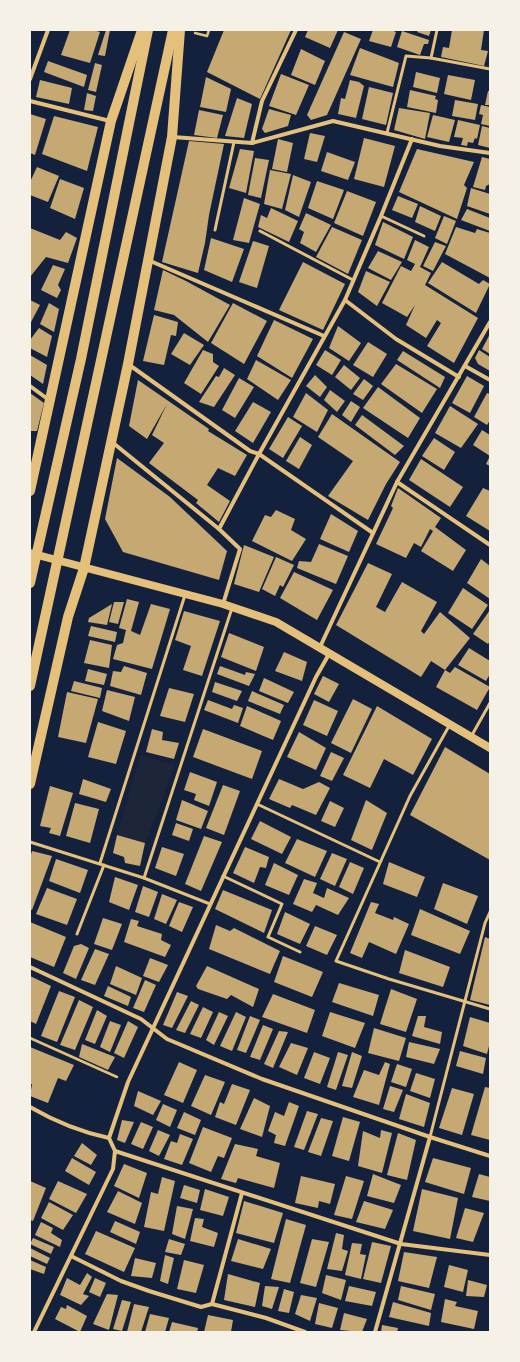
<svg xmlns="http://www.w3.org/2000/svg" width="520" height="1362" font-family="'Fira Sans',sans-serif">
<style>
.green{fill:#1d2539}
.building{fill:#c6a872}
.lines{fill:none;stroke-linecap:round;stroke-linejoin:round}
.path{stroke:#e5c07b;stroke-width:2.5}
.service{stroke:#e5c07b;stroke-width:3}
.minor{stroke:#e5c07b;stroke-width:4}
.secondary{stroke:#e5c07b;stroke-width:8}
.primary{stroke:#e5c07b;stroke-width:10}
</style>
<rect width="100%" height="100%" fill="#14213d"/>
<polygon class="green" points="141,755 175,765 145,843 117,835"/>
<g class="building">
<polygon points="70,30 93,30 100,32 90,63 61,55"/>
<polygon points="106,30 110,30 105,56 98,55"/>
<polygon points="224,30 291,30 260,99 207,72"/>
<polygon points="308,30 338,30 330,48 305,37"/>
<polygon points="373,30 391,30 396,32 391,47 369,41"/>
<polygon points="418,30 431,30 429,36 417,32"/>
<polygon points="452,30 484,30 481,50 488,51 484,66 441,57 443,47 449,48"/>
<polygon points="402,31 429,40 428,44 424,44 420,55 397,47"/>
<polygon points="344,32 361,39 327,115 311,120 307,115"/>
<polygon points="360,48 399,63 393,87 350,75"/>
<polygon points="301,49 325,61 315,85 291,75"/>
<polygon points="48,61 87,75 84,87 44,72"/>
<polygon points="95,63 102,65 96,92 88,90"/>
<polygon points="416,72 440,78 437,93 413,87"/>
<polygon points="281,74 309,85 296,115 269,106"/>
<polygon points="448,75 475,80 471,100 444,94"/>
<polygon points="206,77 231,89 226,112 200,107"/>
<polygon points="40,80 72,88 69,104 36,97"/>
<polygon points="350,80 359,82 364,86 356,118 338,114 341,98 345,99"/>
<polygon points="369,87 393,93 386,125 362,119"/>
<polygon points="410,90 436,96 435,99 438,100 436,113 407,107"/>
<polygon points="488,91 490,91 490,105 485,105"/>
<polygon points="87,93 96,96 93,111 84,110"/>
<polygon points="237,98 252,104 244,138 225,136"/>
<polygon points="455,100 478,104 475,120 452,116"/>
<polygon points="481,105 490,107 490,126 481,124 483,115 479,114"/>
<polygon points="399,108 430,113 425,139 394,130"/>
<polygon points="269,109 291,115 288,126 265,133 262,129"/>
<polygon points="199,110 223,115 217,138 194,135"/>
<polygon points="30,114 46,119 35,155 30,153"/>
<polygon points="433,115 455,120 449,142 427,137"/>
<polygon points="54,116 98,127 87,171 42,154"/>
<polygon points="458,120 480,125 477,139 475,138 473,143 468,142 467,146 461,145 463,138 454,137"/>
<polygon points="482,126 490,128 490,148 478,145"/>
<polygon points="310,133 325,136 317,162 304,159"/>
<polygon points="364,138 395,146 384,187 354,179"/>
<polygon points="278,139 293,143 287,172 272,169"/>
<polygon points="189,141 224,144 209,215 205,243 198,273 162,262"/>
<polygon points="240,149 254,151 246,193 229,188"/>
<polygon points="417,149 474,162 464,185 467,188 457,219 399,192"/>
<polygon points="327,152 355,162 348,180 321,171"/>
<polygon points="482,157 490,159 490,184 486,186 485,190 473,187"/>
<polygon points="255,158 269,160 261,198 248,195"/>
<polygon points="37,167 59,176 48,202 30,195 30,182"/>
<polygon points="270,170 291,174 282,209 264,204"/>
<polygon points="293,175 311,182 299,217 285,210"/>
<polygon points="60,179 84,188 75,219 50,208"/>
<polygon points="317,181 344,190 333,219 308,208"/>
<polygon points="471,188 490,194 490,214 467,206"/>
<polygon points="347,191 376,202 363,236 334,223"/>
<polygon points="398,196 418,204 412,218 392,210"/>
<polygon points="244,198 260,204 249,243 233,240"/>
<polygon points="420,206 441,216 435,231 415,222"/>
<polygon points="271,208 298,221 289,242 258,227 261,215 267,218"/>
<polygon points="467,209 490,218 490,231 461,220"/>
<polygon points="306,213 331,225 316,252 300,243 304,232 299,229"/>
<polygon points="444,216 456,221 447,244 435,238"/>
<polygon points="383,222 413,237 404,259 375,245"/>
<polygon points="332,227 362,240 348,274 316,257"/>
<polygon points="456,227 475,233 477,229 490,233 490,278 445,254"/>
<polygon points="30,228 60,240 66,232 77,238 68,263 46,257 30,277"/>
<polygon points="211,238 244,249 232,282 204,270"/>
<polygon points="415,240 429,247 420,267 431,273 425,285 478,318 454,363 427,346 441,323 437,320 426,338 406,325 415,305 407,317 382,303 401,266 411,271 415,264 407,260"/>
<polygon points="253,241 269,246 257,288 239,282"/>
<polygon points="435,242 446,246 433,271 423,266"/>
<polygon points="378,251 402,262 391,280 368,268"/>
<polygon points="303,262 345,284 323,330 279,310"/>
<polygon points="442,262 479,284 483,280 490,284 476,313 428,283"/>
<polygon points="53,265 65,269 58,285 61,290 57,298 41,290"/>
<polygon points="163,270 186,281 230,305 208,342 174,315 154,310"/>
<polygon points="366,271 390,282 377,306 358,292"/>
<polygon points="30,300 40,305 30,324"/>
<polygon points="49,303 59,309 54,332 40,324"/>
<polygon points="233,303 267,321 244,364 211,343"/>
<polygon points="154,315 178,322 176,336 171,335 164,365 143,361"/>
<polygon points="274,320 313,339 292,378 257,356"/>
<polygon points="338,326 361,343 349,361 329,348"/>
<polygon points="39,328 52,336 47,357 30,348 30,340"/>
<polygon points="184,333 204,345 190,365 171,354"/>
<polygon points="490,334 490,354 482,349"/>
<polygon points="368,342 387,354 373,377 353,365"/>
<polygon points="203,350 213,354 213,362 219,366 201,394 184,383"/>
<polygon points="325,350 341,360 332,375 316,365"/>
<polygon points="479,350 490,357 490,371 478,364 475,358"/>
<polygon points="403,351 445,377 440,388 397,360"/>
<polygon points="30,355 47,365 43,384 30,375"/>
<polygon points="256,360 291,380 278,400 247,379"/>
<polygon points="396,364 437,389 422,413 381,384"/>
<polygon points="344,365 360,378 351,390 335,377"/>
<polygon points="224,368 235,375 214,407 199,402 216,376 219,377"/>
<polygon points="315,375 327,387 320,397 306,386"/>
<polygon points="467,376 484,386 470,413 452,403"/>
<polygon points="239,378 254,387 235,418 222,410"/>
<polygon points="364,379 373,386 363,400 353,394"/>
<polygon points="138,380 209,429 208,431 247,455 235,476 218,468 207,485 230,501 219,522 196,503 198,500 149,463 164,443 152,435 167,404 147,439 129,426"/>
<polygon points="378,387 420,418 408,438 363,408"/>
<polygon points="330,390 345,401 337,412 324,400"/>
<polygon points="30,393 44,403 37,431 30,431"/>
<polygon points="306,393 328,410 317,432 293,417"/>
<polygon points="487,393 490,394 490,420 487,425 474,417"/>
<polygon points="351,401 360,407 351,422 342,415"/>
<polygon points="253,402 271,412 253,443 235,431"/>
<polygon points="450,406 478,424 461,448 435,433"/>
<polygon points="332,414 400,462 386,484 368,520 328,496 353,461 318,437"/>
<polygon points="362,415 404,446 395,455 355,425"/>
<polygon points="288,417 302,426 283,458 269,449"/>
<polygon points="482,430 490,435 490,466 486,464 490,456 473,445"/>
<polygon points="300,437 312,445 299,469 286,461"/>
<polygon points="434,438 455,452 444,470 422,456"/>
<polygon points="117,458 170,497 227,551 219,580 123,552 105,519"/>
<polygon points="421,459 463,487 450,507 409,480"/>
<polygon points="398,488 441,518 435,527 466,550 453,571 421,551 433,531 430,529 421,547 414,543 406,558 376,544 393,508 391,506"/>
<polygon points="483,488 490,491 490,531 466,516"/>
<polygon points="276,510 295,519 291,530 306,539 292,561 252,541 265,515 271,517"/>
<polygon points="331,514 358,531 349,552 320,539"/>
<polygon points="319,544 348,556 336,584 297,568 299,561 311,562"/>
<polygon points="244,545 274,557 259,592 234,584"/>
<polygon points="276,557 294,565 283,587 280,585 275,596 262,589"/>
<polygon points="481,559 490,566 490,599 467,583"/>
<polygon points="368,563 392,574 376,607 385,612 402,582 437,602 421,631 424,634 440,612 470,638 445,670 431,661 421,677 336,625"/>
<polygon points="294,572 333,590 317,620 280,598"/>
<polygon points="463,588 488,605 472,629 448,613"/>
<polygon points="127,599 139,602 131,631 140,635 151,604 170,609 152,669 113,659 117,645 123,643 126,630 119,628"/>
<polygon points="114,602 124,602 118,624 109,622"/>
<polygon points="112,604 107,625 88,622 89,618"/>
<polygon points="490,610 490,641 488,644 473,634"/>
<polygon points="184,611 220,621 202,676 183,670 191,646 175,640"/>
<polygon points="91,626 117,632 115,642 88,636"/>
<polygon points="229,633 264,647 256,671 221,657"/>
<polygon points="90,640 112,645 109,668 84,663"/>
<polygon points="469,648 490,661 490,674 486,681 458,665"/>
<polygon points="284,652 307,662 302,681 275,671"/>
<polygon points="124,666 147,673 141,695 110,686 113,671 121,672"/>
<polygon points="220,666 245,675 246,672 255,674 249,686 217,674"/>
<polygon points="455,667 490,687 477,710 436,687 445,670 450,673"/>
<polygon points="88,669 107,674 104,685 85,681"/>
<polygon points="323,676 339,684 329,702 314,694"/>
<polygon points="264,678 294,692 288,703 259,691"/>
<polygon points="74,681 102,688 100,698 71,691"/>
<polygon points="215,682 242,691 237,701 212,692"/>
<polygon points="169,688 194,694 185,722 160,716"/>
<polygon points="107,690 135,697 129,721 102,711"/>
<polygon points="252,691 284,705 280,714 248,701"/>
<polygon points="67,692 98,699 86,743 58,737"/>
<polygon points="353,699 372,709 351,753 331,743"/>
<polygon points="208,700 232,709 234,705 243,708 238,723 204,710"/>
<polygon points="314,700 338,711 327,736 303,725"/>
<polygon points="247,706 281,721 273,740 240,726"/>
<polygon points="377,706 432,739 413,775 384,759 370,788 343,775"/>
<polygon points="98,722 126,731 116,764 88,757"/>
<polygon points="152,729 163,732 162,740 179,743 174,759 146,752"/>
<polygon points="203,729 262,751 252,779 193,757"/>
<polygon points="299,732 326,748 316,770 287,757"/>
<polygon points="445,747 490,774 490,860 410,815"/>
<polygon points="331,752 344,758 332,781 320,776"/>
<polygon points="190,772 217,782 209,806 194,800 196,794 184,790"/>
<polygon points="83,779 111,789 106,802 79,794"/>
<polygon points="279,779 303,789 319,782 330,788 316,815 292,805 290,808 269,799"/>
<polygon points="223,785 240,791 224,835 206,828"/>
<polygon points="50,786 73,793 60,836 49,833 51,828 40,826"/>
<polygon points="182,800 208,811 201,829 176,820"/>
<polygon points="366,800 387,813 372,850 351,840"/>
<polygon points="330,801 344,808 335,827 321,821"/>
<polygon points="75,803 99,809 90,843 66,836"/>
<polygon points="260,821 291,837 282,854 251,839"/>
<polygon points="176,823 193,829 189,841 172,835"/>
<polygon points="117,835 145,843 140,866 125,863 124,857 113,853"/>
<polygon points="204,836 222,842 201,891 185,884"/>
<polygon points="297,839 327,851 315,877 285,863"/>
<polygon points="162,847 184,854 176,876 155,868"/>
<polygon points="245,847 269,857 266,868 260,867 254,883 233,873"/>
<polygon points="32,851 52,856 32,910 30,909 30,858"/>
<polygon points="332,853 347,859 335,886 320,879"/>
<polygon points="56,859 88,870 80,893 49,881"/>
<polygon points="350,862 364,868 353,894 339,887"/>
<polygon points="389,862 425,877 417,897 383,884"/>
<polygon points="274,863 298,875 289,895 265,885"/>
<polygon points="115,877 138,885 129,910 109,902"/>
<polygon points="304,879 317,883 313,893 324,898 327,888 349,898 338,915 316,905 312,912 293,904"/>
<polygon points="443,883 478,896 467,924 434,909"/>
<polygon points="143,886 158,892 149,917 135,912"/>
<polygon points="47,888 77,899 67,925 36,914"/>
<polygon points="223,890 272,910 264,933 215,909"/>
<polygon points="162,894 177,900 166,924 154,919"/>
<polygon points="179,902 193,907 182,932 169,926"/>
<polygon points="371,902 379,904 375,913 393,920 394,917 409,924 396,954 369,942 362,958 350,953"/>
<polygon points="420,909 470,931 460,954 411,935"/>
<polygon points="285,912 310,924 300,944 277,934"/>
<polygon points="103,918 122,924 112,950 94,944"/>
<polygon points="131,919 139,921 137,926 162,934 161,940 171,945 165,957 124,942"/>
<polygon points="30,922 66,937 54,967 30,957"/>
<polygon points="216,925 230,931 234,928 280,951 270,974 209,949"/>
<polygon points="315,926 337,935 327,955 306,946"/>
<polygon points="485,937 490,939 490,1005 470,1000"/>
<polygon points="81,944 89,948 76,979 63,973 74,946"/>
<polygon points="95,949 109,954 95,985 81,980"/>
<polygon points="405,950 450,967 443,987 399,973"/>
<polygon points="283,956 323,972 312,997 274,982"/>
<polygon points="150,958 168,965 159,982 143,976"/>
<polygon points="116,966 142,978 136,995 110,984"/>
<polygon points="207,966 259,989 253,1007 231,995 227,999 198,989 196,986"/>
<polygon points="30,976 51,986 36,1024 30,1021"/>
<polygon points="145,980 156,985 144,1012 133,1008"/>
<polygon points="339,983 379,995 373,1016 332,1002"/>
<polygon points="108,986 131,997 128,1006 104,996"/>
<polygon points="391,989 417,999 406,1032 380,1024"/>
<polygon points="59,991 75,997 57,1042 41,1036"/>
<polygon points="177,992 188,996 172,1028 163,1025"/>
<polygon points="273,994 315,1010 307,1033 262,1017"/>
<polygon points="79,1000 93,1007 75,1050 60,1045"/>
<polygon points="191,1001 199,1005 185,1033 176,1030"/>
<polygon points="203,1007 213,1012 201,1038 190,1034"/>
<polygon points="97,1010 107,1016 95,1044 85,1040"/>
<polygon points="219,1012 228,1016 214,1045 206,1040"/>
<polygon points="236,1012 246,1017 232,1051 220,1046"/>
<polygon points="330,1012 365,1023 355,1048 322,1036"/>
<polygon points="250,1016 260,1020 246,1053 237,1050"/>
<polygon points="418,1016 426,1016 424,1027 442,1032 440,1044 412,1036"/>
<polygon points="470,1017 490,1023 490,1042 487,1054 463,1046"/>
<polygon points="110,1021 121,1025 110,1052 100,1047"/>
<polygon points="128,1021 138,1027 124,1058 114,1053"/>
<polygon points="263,1025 273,1029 260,1060 250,1057"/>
<polygon points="374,1028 406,1038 399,1061 368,1053"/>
<polygon points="279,1031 288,1032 273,1068 264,1064"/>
<polygon points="409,1042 440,1049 434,1064 406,1057"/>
<polygon points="291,1043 308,1048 297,1075 279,1067"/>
<polygon points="82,1044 115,1057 108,1070 79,1057"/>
<polygon points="30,1047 74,1065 66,1081 58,1078 48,1103 30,1096 32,1084 30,1084"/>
<polygon points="460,1051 486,1058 483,1074 456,1066"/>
<polygon points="314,1052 330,1058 320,1084 304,1078"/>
<polygon points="338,1052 348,1055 336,1090 327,1087"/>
<polygon points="352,1052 362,1056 352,1088 342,1086"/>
<polygon points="179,1062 197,1070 183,1103 164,1095"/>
<polygon points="385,1062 390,1064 379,1105 353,1097 364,1070 379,1075"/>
<polygon points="397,1064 412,1069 406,1087 391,1082"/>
<polygon points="416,1073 435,1079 430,1098 410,1091"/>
<polygon points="205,1075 225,1082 211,1115 191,1106"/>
<polygon points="232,1084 250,1090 236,1125 215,1117 220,1102 224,1104"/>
<polygon points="390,1086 403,1090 394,1112 383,1109"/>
<polygon points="485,1087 490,1088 490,1140 471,1135"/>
<polygon points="452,1088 474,1094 462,1135 439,1128"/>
<polygon points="138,1091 161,1101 153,1115 134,1106"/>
<polygon points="406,1094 430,1103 424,1127 399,1119"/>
<polygon points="254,1098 270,1106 262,1137 240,1129"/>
<polygon points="289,1102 299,1106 285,1146 274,1143 276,1135 268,1131 275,1112 284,1116"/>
<polygon points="163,1104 177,1110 170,1127 156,1120"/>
<polygon points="307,1111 318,1114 304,1150 294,1147"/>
<polygon points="184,1112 201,1120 195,1135 177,1128"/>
<polygon points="343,1117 360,1122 349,1161 332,1156"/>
<polygon points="321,1118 333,1121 321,1156 308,1152"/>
<polygon points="122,1120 134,1122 125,1143 117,1140"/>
<polygon points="141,1122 153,1127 143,1149 131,1144"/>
<polygon points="203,1127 232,1138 224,1158 218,1156 211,1172 189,1163"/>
<polygon points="158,1130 170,1135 159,1156 149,1151"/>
<polygon points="381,1130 392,1133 382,1173 358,1166 363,1131 380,1138"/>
<polygon points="398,1133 416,1140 407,1180 387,1175"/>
<polygon points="180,1134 193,1139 182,1165 164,1159 171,1141 177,1143"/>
<polygon points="82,1143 97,1155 91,1165 74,1156"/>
<polygon points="235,1144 258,1149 256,1156 280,1163 274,1188 238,1178 236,1183 221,1179"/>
<polygon points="72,1158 96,1172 89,1185 65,1171"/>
<polygon points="433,1158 471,1168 464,1194 425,1182"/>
<polygon points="124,1164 147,1173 139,1198 114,1186"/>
<polygon points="373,1174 401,1185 394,1203 367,1196"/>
<polygon points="479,1174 490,1177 490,1201 472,1197"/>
<polygon points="301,1176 335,1184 330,1204 319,1201 318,1208 295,1203"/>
<polygon points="346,1176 364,1181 352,1219 334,1215"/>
<polygon points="162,1177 175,1181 164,1231 144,1227 151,1192 158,1194"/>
<polygon points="30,1181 46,1188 33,1221 30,1220"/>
<polygon points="58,1181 87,1194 76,1213 49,1199"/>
<polygon points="184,1185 200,1190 197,1203 180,1198"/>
<polygon points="205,1189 229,1197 223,1216 200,1210"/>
<polygon points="422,1189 458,1198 450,1239 413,1231"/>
<polygon points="118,1191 142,1203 135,1224 107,1212"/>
<polygon points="244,1201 283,1213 274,1243 236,1233"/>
<polygon points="364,1201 393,1210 385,1229 356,1222"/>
<polygon points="49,1202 73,1215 63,1230 41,1218"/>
<polygon points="177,1206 193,1209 185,1239 172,1234"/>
<polygon points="465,1208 484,1213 473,1242 456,1238"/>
<polygon points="195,1218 204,1219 202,1227 218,1233 214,1247 190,1241"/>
<polygon points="286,1219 306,1225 290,1283 271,1279"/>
<polygon points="115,1221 140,1232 136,1244 110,1232"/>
<polygon points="41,1222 53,1228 51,1233 62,1240 60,1247 35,1235"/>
<polygon points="96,1231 135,1248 124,1272 85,1254"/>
<polygon points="336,1233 344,1235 342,1249 348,1251 342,1271 327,1269"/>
<polygon points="33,1238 54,1247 51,1254 30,1244"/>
<polygon points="169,1239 185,1244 181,1255 165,1252"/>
<polygon points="238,1239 271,1249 263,1269 231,1261"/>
<polygon points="312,1239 329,1242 316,1287 300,1283"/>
<polygon points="372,1242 391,1246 381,1283 363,1279"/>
<polygon points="352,1243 362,1244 360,1254 366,1255 361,1279 345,1275"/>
<polygon points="30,1248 50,1258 47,1264 30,1256"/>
<polygon points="404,1252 437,1257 429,1288 398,1281"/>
<polygon points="165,1255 174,1258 168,1284 160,1281"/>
<polygon points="135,1258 156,1263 152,1278 131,1276"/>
<polygon points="30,1260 46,1267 44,1274 30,1269"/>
<polygon points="184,1260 204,1265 196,1293 177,1289"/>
<polygon points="449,1265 468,1270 463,1292 444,1287"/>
<polygon points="87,1273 92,1277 83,1294 89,1296 81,1305 60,1295 67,1278 80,1285"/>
<polygon points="228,1274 260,1283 255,1307 224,1300"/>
<polygon points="326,1275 346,1280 341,1300 322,1293"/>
<polygon points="95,1278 106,1283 100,1297 89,1292"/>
<polygon points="468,1280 487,1285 484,1297 466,1296"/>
<polygon points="265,1286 279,1287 272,1309 262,1306"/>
<polygon points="349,1286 376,1292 372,1306 345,1301"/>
<polygon points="401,1286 435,1294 431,1310 398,1300"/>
<polygon points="284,1289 294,1292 289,1313 278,1311"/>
<polygon points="107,1294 118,1295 109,1330 93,1324"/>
<polygon points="301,1295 317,1298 310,1321 295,1314"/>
<polygon points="445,1299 457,1302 455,1306 478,1311 474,1329 441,1322"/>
<polygon points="122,1300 131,1302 122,1331 113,1329"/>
<polygon points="393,1302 431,1313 429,1326 389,1317"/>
<polygon points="319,1303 338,1308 332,1328 315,1324"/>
<polygon points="134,1304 149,1307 141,1332 127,1332"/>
<polygon points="67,1305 87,1316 80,1332 55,1319 61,1307 66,1309"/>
<polygon points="344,1313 367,1319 362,1332 340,1330"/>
<polygon points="150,1314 169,1318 165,1332 145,1332"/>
<polygon points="208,1315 233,1320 231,1332 204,1332"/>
<polygon points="172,1322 198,1328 197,1332 169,1332"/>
<polygon points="382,1325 398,1328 397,1332 381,1332"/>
</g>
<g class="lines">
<g class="path">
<polyline points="195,33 207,36 209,30"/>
<polyline points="30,1038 117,1077"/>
</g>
<g class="service">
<polyline points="437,30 431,58 490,69"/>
<polyline points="387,133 406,56 431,58"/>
<polyline points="381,216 424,236"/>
<polyline points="215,230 234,142"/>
<polyline points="260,231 353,280"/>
<polyline points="449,726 410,796 336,961 389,979 490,1009"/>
<polyline points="472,735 490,703"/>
<polyline points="257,804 380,862"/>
<polyline points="30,842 144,878 210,904"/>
<polyline points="100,863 185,595"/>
<polyline points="223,876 282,904 268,937 300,952"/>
<polyline points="144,878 232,608"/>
<polyline points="77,934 104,865"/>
<polyline points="430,1137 485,923 490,912"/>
</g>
<g class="minor">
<polyline points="30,79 48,30"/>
<polyline points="30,101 110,121"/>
<polyline points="173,137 252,143 333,121 440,146 490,153"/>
<polyline points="252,143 262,101 296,30"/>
<polyline points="148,260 324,336"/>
<polyline points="345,300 396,339 459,377"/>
<polyline points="128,364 250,451 259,454 373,533"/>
<polyline points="465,366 490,380"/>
<polyline points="30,386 49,400"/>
<polyline points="112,442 219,529 240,549 223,604"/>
<polyline points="397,482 490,545"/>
<polyline points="219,529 259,454 345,300 381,216 412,139"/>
<polyline points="320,647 397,482 490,322"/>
<polyline points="30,967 141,1019 167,1039 262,1079 430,1137 490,1156"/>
<path d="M30,1107C56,1122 80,1132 109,1138"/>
<polyline points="115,1151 401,1244 490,1255"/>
<polyline points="71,1256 121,1281 149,1291 201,1307 212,1304 266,1318 305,1332"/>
<polyline points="212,1304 242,1193"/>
<polyline points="34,1332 113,1169 115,1151 109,1138 128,1082 316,677 329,654"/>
<polyline points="375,1332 430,1137"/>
</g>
<polyline class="secondary" points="30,553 223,604 276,622 490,748"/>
<g class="primary">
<polyline points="30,491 111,121 142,30"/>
<polyline points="30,583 81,359 148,30"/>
<polyline points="30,686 173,30"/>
<polyline points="30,784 68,617 84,568 128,364 172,137 180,30"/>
</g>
</g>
<rect width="520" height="1362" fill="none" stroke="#f6f1e7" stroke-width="62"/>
</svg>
